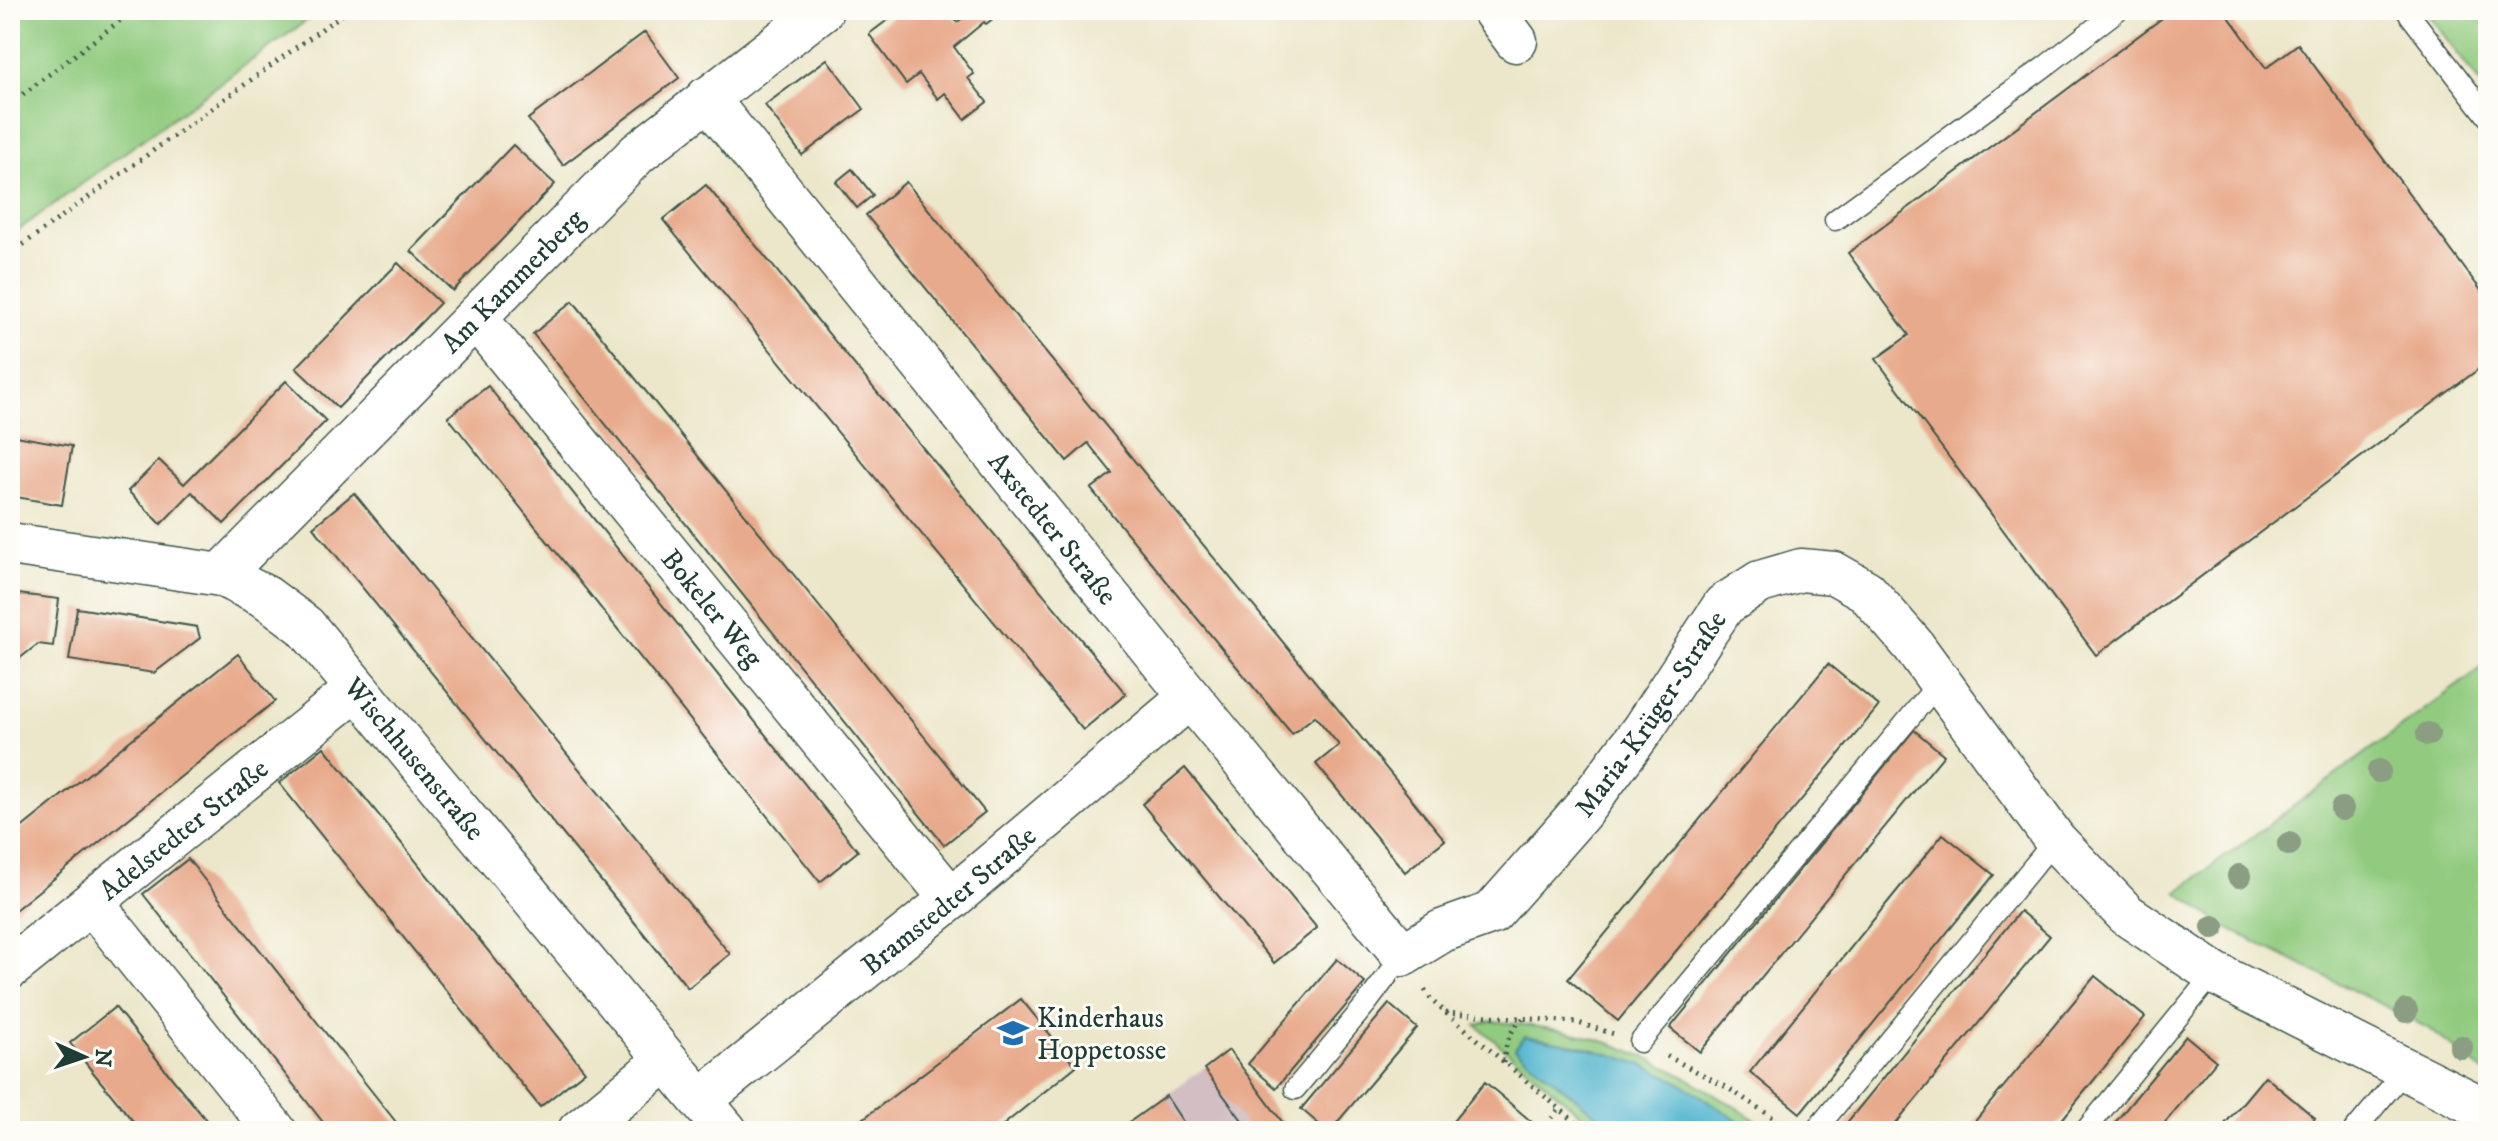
<svg xmlns="http://www.w3.org/2000/svg" width="2498" height="1141" font-family="'IM FELL DW Pica',serif">
<style>
.built{fill:#f7d0cd}
.industrial{fill:#d2bec3}
.green{fill:#91cb7f;stroke:#58845a;stroke-width:2}
.water{fill:#4fb4ce;stroke:#377881;stroke-width:2}
.building{fill:#e8aa8c}
.lines{fill:none;stroke-linecap:round;stroke-linejoin:round}
.service-casing{stroke:#3e564a;stroke-width:23}
.minor-casing{stroke:#3e564a;stroke-width:45}
.path{stroke:#3e564a;stroke-width:5;stroke-dasharray:2 6;stroke-linecap:butt}
.service{stroke:#fff;stroke-width:20}
.minor{stroke:#fff;stroke-width:42}
.tree{fill:#8b9d82}
.labels{text-anchor:middle;stroke-width:6;stroke-linejoin:round;paint-order:stroke}
.street-label{font-size:28px;fill:#1f3d34;stroke:#fdfcf7}
.poi-label{font-size:28px;fill:#1f3d34;stroke:#fdfcf7;text-anchor:start}
</style>
<rect width="100%" height="100%" fill="#fdfcf7"/>
<filter id="ink" filterUnits="userSpaceOnUse"><feTurbulence type="fractalNoise" baseFrequency=".0125" numOctaves="2"/><feDisplacementMap in="SourceGraphic" scale="16" xChannelSelector="R" yChannelSelector="G"/><feConvolveMatrix kernelMatrix="1 2 1 2 8 2 1 2 1" color-interpolation-filters="sRGB"/></filter>
<filter id="wash" filterUnits="userSpaceOnUse"><feTurbulence type="fractalNoise" baseFrequency=".006" numOctaves="4" result="noise"/><feDisplacementMap in="SourceGraphic" scale="32" xChannelSelector="R" yChannelSelector="G"/><feGaussianBlur stdDeviation="1.8" result="paint"/><feColorMatrix in="noise" values="0 0 0 0 0 0 0 0 0 0 0 0 0 0 0 0 0 1.4 0 .05"/><feComposite in="paint" operator="in"/></filter>
<g filter="url(#wash)">
<rect width="100%" height="100%" fill="#ece7ca"/>
<polygon class="built" points="659,1113 673,1131 637,1131"/>
<polygon class="industrial" points="1229,1050 1289,1131 1117,1131"/>
<g class="green">
<polygon points="10,10 321,10 10,236"/>
<polygon points="2425,10 2488,10 2488,94"/>
<polygon points="2488,663 2488,1075 2427,1027 2225,927 2177,892"/>
<path d="M1490,1021C1514,1024 1539,1026 1563,1031C1640,1045 1708,1088 1772,1131H1752L1686,1087L1647,1067L1582,1046L1524,1036L1515,1049L1617,1131H1601L1476,1025Z"/>
</g>
<path class="water" d="M1524,1036C1565,1043 1606,1051 1645,1066C1684,1081 1718,1108 1752,1131H1617L1515,1049Z"/>
<g id="blocks">
<g class="building">
<polygon points="901,10 948,10 957,22 974,10 1005,10 986,24 984,22 954,47 974,74 968,78 987,102 965,119 945,93 938,99 919,74 906,84 869,34"/>
<polygon points="2173,10 2224,10 2266,68 2298,44 2488,300 2488,362 2096,655 1876,359 1909,335 1848,253"/>
<polygon points="645,32 679,78 563,165 528,119"/>
<polygon points="827,59 864,109 802,155 765,105"/>
<polygon points="513,145 555,184 453,291 411,251"/>
<polygon points="852,169 873,195 857,208 836,182"/>
<polygon points="906,182 1445,840 1405,872 1316,764 1339,745 1315,716 1292,734 1091,489 1112,473 1088,443 1067,461 866,215"/>
<polygon points="706,185 1126,694 1083,730 663,220"/>
<polygon points="398,263 440,303 338,408 296,368"/>
<polygon points="573,301 985,812 944,845 533,334"/>
<polygon points="286,381 326,421 224,524 192,492 161,524 128,491 159,460 184,484"/>
<polygon points="488,386 858,851 820,882 448,417"/>
<polygon points="10,435 72,446 62,505 10,496"/>
<polygon points="354,493 730,954 688,988 313,527"/>
<polygon points="10,593 59,599 53,646 38,644 10,666"/>
<polygon points="77,608 197,627 200,638 154,673 69,660"/>
<polygon points="238,654 275,701 10,914 10,837"/>
<polygon points="1828,664 1879,706 1618,1021 1568,979"/>
<polygon points="1914,730 1944,755 1700,1052 1670,1028"/>
<polygon points="324,747 585,1071 540,1107 279,783"/>
<polygon points="1185,768 1317,928 1274,963 1142,804"/>
<polygon points="1943,834 1994,875 1800,1113 1750,1072"/>
<polygon points="188,859 381,1103 403,1131 330,1131 166,923 143,894"/>
<polygon points="2020,911 2050,936 1890,1131 1840,1131"/>
<polygon points="1337,959 1365,983 1276,1088 1248,1064"/>
<polygon points="2095,976 2145,1017 2060,1122 2052,1131 1967,1131"/>
<polygon points="1021,999 1076,1066 996,1131 853,1131 851,1128"/>
<polygon points="1389,1004 1417,1028 1330,1131 1327,1131 1301,1109"/>
<polygon points="115,1007 180,1088 215,1131 141,1131 92,1071 70,1043"/>
<polygon points="2186,1036 2216,1061 2158,1131 2108,1131"/>
<polygon points="1229,1050 1289,1131 1250,1131 1204,1069"/>
<polygon points="2265,1076 2315,1118 2305,1131 2219,1131"/>
<polygon points="1485,1082 1533,1123 1526,1131 1445,1131"/>
<polygon points="1166,1096 1189,1131 1117,1131"/>
</g>
</g>
</g>
<g filter="url(#ink)">
<use href="#blocks" fill-opacity="0" stroke="#3e564a" stroke-width="2"/>
<g class="lines">
<defs>
<g id="service">
<polyline points="2406,10 2488,117"/>
<polyline points="1835,220 2047,65 2118,10"/>
<polyline points="1640,1042 1941,680"/>
<polyline points="1295,1089 1367,1003 1403,955"/>
<polyline points="1815,1131 2055,840"/>
<polyline points="2085,1131 2214,973"/>
<polyline points="2354,1131 2407,1068"/>
</g>
<g id="minor">
<polyline points="1493,10 1516,41"/>
<path id="s1" d="M707,98L1190,697L1403,955L1442,931L1492,913L1581,812L1643,729L1724,605L1760,582L1801,570L1834,573L1866,591L1913,645L2055,840L2127,915L2214,973L2488,1111"/>
<path id="s2" d="M476,318L951,899"/>
<path id="s3" d="M10,544L221,575L266,597L305,626L726,1131"/>
<path id="s4" d="M221,575L638,153L822,10"/>
<polyline points="92,903 275,1131"/>
<path id="s5" d="M10,968L357,689"/>
<path id="s6" d="M701,1100L951,899L1190,697"/>
<polyline points="579,1131 666,1060"/>
</g>
</defs>
<use href="#service" class="service-casing"/>
<use href="#minor" class="minor-casing"/>
<g class="path">
<polyline points="10,104 134,10"/>
<polyline points="10,254 348,10"/>
<polyline points="1425,990 1432,1001 1586,1131"/>
<polyline points="1445,1013 1575,1022 1614,1034"/>
<polyline points="1667,1056 1728,1088 1786,1126"/>
<path d="M1503,1063C1506,1044 1509,1030 1524,1018"/>
<polyline points="1542,1131 1559,1109"/>
</g>
<use href="#service" class="service"/>
<use href="#minor" class="minor"/>
</g>
<g class="tree">
<circle cx="2428" cy="734" r="12"/>
<circle cx="2379" cy="771" r="12"/>
<circle cx="2342" cy="809" r="12"/>
<circle cx="2289" cy="844" r="12"/>
<circle cx="2239" cy="876" r="12"/>
<circle cx="2213" cy="927" r="12"/>
<circle cx="2406" cy="1011" r="12"/>
<circle cx="2461" cy="1047" r="12"/>
</g>
</g>
<defs>
<symbol id="school-bare" viewBox="-9 -9 18 18"><path d="M0-5L7-2L0 1L-7-2ZM-4 1L0 2.5L4 1V4Q0 6-4 4Z" fill="#1f6fb2" stroke="#fdfcf7" stroke-width="2.5" paint-order="stroke"/></symbol>
</defs>
<g fill-rule="evenodd">
<use href="#school-bare" x="991" y="1011" width="44" height="44"/>
</g>
<g class="labels">
<g class="street-label">
<text dy="10" stroke="none"><textPath href="#s4" startOffset="414">Am Kammerberg</textPath></text>
<text dy="10" stroke="none"><textPath href="#s1" startOffset="552">Axstedter Straße</textPath></text>
<text dy="10" stroke="none"><textPath href="#s2" startOffset="374">Bokeler Weg</textPath></text>
<text dy="10" stroke="none"><textPath href="#s1" startOffset="1458">Maria-Krüger-Straße</textPath></text>
<text dy="10" stroke="none"><textPath href="#s3" startOffset="484">Wischhusenstraße</textPath></text>
<text dy="10" stroke="none"><textPath href="#s5" startOffset="222">Adelstedter Straße</textPath></text>
<text dy="10" stroke="none"><textPath href="#s6" startOffset="318">Bramstedter Straße</textPath></text>
</g>
<g class="poi-label">
<text x="1037" y="1027">Kinderhaus<tspan x="1037" dy="32">Hoppetosse</tspan></text>
</g>
</g>
<rect width="2498" height="1141" fill="none" stroke="#fdfcf7" stroke-width="40"/>
<g transform="translate(84 1057) rotate(93)" stroke="#fdfcf7" stroke-width="6" paint-order="stroke">
<path d="M0-6L14 30L0 20L-14 30Z" fill="#1f3d34"/>
<text y="-12" font-size="22" font-weight="bold" text-anchor="middle" fill="#1f3d34">N</text>
</g>
</svg>
